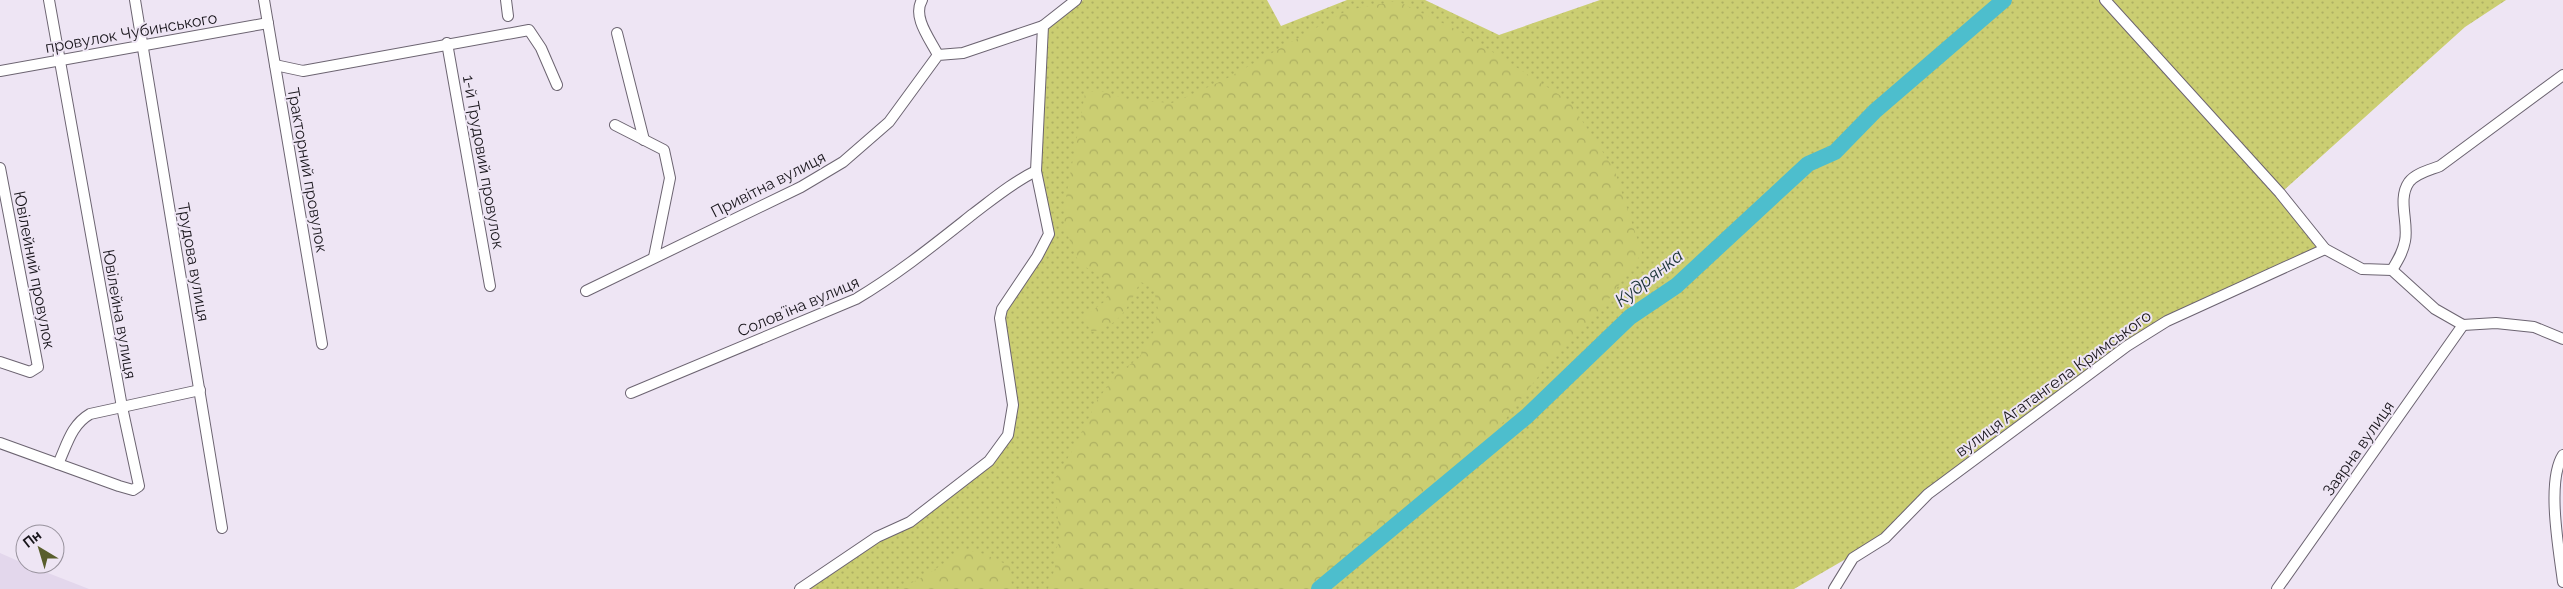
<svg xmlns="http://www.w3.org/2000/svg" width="2563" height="589" font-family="Raleway,sans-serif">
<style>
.built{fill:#e3d7ec}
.grass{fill:url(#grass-dots)}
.forest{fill:url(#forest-crowns)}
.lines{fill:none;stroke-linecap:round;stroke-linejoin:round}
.river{stroke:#4dbecd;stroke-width:16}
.minor-casing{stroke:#6c6471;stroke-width:12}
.minor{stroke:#fff;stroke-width:10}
.labels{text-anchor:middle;stroke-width:4;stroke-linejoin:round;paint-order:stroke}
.street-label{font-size:16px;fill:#18151b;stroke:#eee5f4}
.water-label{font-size:18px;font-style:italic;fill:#1a3336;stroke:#eee5f4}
</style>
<defs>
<pattern id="grass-dots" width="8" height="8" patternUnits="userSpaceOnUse" patternTransform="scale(1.25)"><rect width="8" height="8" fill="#cbce72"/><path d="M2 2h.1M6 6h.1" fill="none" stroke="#aeb062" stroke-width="1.8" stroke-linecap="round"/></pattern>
<pattern id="forest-crowns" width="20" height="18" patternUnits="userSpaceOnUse" patternTransform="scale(1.25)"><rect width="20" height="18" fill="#cbce72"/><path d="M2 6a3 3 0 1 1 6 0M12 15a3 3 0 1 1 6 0" fill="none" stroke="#aeb062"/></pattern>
</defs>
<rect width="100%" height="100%" fill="#eee5f4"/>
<polygon class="built" points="0,553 25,564 89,589 0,589"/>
<g class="grass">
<polygon points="1083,0 1267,0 1281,26 1347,0 1425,0 1499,35 1600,0 2099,0 2277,197 2319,248 2166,319 2125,344 1897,524 1851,556 1794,589 807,589 879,541 1012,437 1004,318 1006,310 1053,235 1040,171 1047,28"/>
<polygon points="2111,0 2506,0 2465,27 2283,191"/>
</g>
<g class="forest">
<path d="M1397,1L1463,33L1569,101L1614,169L1642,253L1601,310L1558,351L1473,461L1314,589H1048L1055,568V551L1060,541L1054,480L1074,448L1098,399L1117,374L1139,358L1155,329L1158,309L1153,286L1140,282C1129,306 1121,325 1092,332L1087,325L1085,316L1104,302L1110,291L1105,279L1079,263L1064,226L1066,197L1085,94L1097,90L1130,100L1172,103L1224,80L1348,10Z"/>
<path d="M963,549L984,554L1010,566L1012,589H897C922,580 942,565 963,549Z"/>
</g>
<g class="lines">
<polyline class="river" points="1319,589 1527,416 1630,317 1676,286 1808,164 1835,152 1875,111 2004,0"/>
<defs>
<g id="minor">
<polyline points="135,0 222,528"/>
<polyline points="264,0 322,344"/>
<polyline points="506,0 508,16"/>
<path d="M922,0C912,17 930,39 938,55"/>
<polyline points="2105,0 2280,193 2325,249 2362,269 2392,270 2435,309 2463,325 2496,323 2534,327 2563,339"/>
<polyline points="617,33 644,140"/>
<polyline points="447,43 490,286"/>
<polyline points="275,65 303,71 529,30 541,48 557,85"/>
<polyline points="0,71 268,23"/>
<polyline points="615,125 664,150 670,178 654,257"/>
<polyline points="0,168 38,367 30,372 0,362"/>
<path d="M2392,270C2398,260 2403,252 2405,241C2409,223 2397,199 2409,182C2416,173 2430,170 2440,166L2563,75"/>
<polyline points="586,291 801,187 843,162 889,122 938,55 963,53 1043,26"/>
<path d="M631,393L856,299C898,274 935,244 973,214C993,199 1013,182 1036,171"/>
<polyline points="0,443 119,486 133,490 139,486 122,407 49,0"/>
<path d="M2563,455C2546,481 2559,550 2563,582"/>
<path d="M58,464C67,445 71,425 90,414L200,390"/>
<polyline points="800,589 877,537 910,522 989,461 1008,435 1013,405 1000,318 1002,309 1037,257 1049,234 1036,171 1043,26 1076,0"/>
<polyline points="1834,589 1853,558 1885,538 1928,494 2127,346 2167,321 2325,249"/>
<polyline points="2277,589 2463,325"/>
</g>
</defs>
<use href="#minor" class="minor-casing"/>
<use href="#minor" class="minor"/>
</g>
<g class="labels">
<g class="street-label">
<text transform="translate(131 32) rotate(-10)" y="6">провулок Чубинського</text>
<text transform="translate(484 162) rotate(80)" y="6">1-й Трудовий провулок</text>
<text transform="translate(308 170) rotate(80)" y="6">Тракторний провулок</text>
<text transform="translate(768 184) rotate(-27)" y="6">Привітна вулиця</text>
<text transform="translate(194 262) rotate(80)" y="6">Трудова вулиця</text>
<text transform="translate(35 270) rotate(79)" y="6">Ювілейний провулок</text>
<text transform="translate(798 306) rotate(-23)" y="6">Соловʼїна вулиця</text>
<text transform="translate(120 314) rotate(80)" y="6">Ювілейна вулиця</text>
<text transform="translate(2053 383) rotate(-36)" y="6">вулиця Агатангела Кримського</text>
<text transform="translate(2358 448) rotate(-55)" y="6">Заярна вулиця</text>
</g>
<g class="water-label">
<text transform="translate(1649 278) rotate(-38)" y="6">Кудрянка</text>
</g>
</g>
<g transform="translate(40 549) rotate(322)"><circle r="24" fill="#eee5f4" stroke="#98929d"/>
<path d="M0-4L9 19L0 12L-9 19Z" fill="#595e2c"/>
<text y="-8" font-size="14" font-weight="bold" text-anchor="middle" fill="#18151b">Пн</text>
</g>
</svg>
